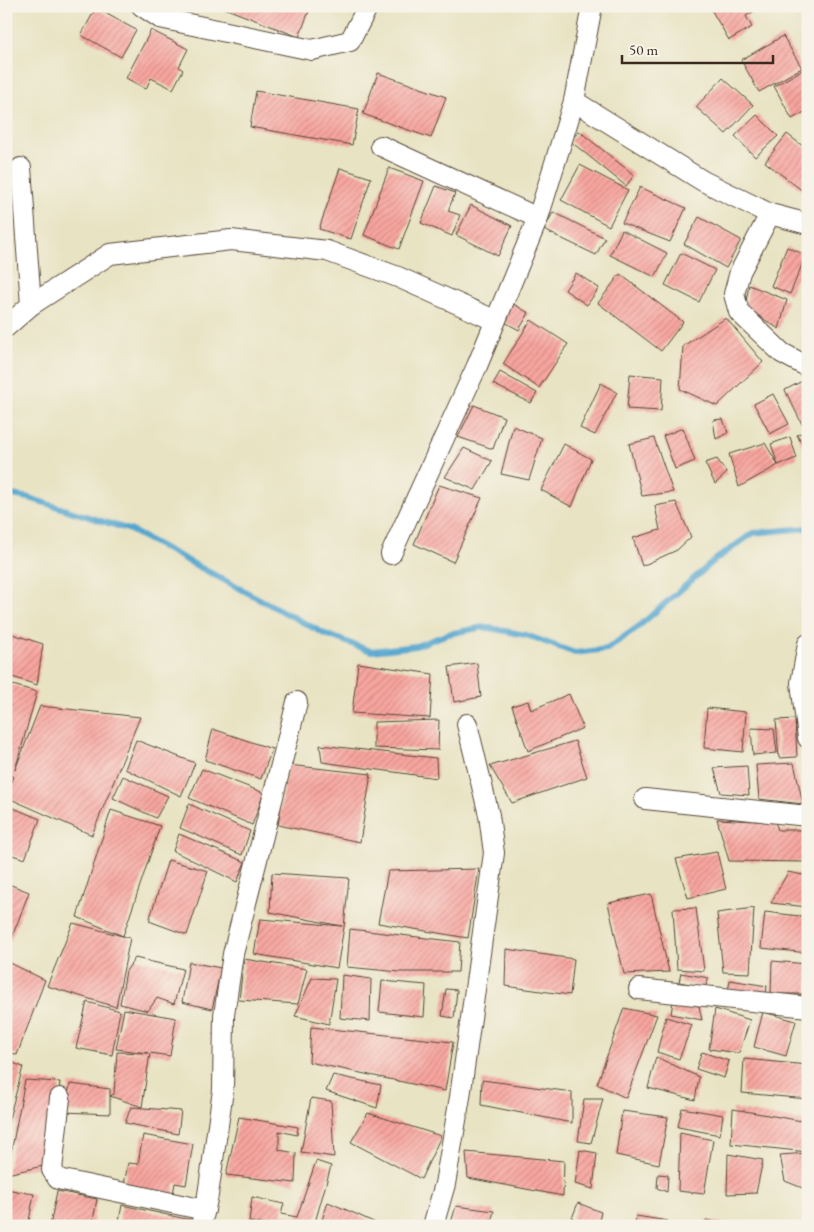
<svg xmlns="http://www.w3.org/2000/svg" width="814" height="1232" font-family="'EB Garamond',serif">
<style>
.lines{fill:none;stroke-linecap:round;stroke-linejoin:round}
.stream{stroke:#54a6cf;stroke-width:6}
.building{fill:url(#building-hatch)}
.minor-casing{stroke:#554637;stroke-width:22}
.minor{stroke:#fff;stroke-width:20}
</style>
<defs>
<pattern id="building-hatch" width="6" height="6" patternUnits="userSpaceOnUse" patternTransform="scale(1.25)"><rect width="6" height="6" fill="#f9a6a0"/><path d="M-1 1l2-2M0 6l6-6M5 7l2-2" fill="none" stroke="#cb8782"/></pattern>
</defs>
<rect width="100%" height="100%" fill="#f7f3e8"/>
<filter id="ink" filterUnits="userSpaceOnUse"><feTurbulence type="fractalNoise" baseFrequency=".02" numOctaves="2"/><feDisplacementMap in="SourceGraphic" scale="10" xChannelSelector="R" yChannelSelector="G"/><feConvolveMatrix kernelMatrix="1 2 1 2 8 2 1 2 1" color-interpolation-filters="sRGB"/></filter>
<filter id="wash" filterUnits="userSpaceOnUse"><feTurbulence type="fractalNoise" baseFrequency=".0096" numOctaves="4" result="noise"/><feDisplacementMap in="SourceGraphic" scale="20" xChannelSelector="R" yChannelSelector="G"/><feGaussianBlur stdDeviation="1.12" result="paint"/><feColorMatrix in="noise" values="0 0 0 0 0 0 0 0 0 0 0 0 0 0 0 0 0 1.4 0 .05"/><feComposite in="paint" operator="in"/></filter>
<g filter="url(#wash)">
<rect width="100%" height="100%" fill="#e8e3c3"/>
<g class="lines">
<polyline class="stream" points="6,494 29,498 130,530 325,634 371,651 416,646 448,634 484,627 526,635 575,653 607,649 638,627 715,560 753,533 808,528"/>
</g>
<g id="blocks">
<g class="building">
<polygon points="219,6 311,6 299,37"/>
<polygon points="709,6 762,6 746,16 752,27 729,40"/>
<polygon points="96,8 136,30 121,57 81,35"/>
<polygon points="151,30 188,49 179,67 183,70 173,89 151,78 146,89 126,78"/>
<polygon points="783,36 802,68 759,92 741,60"/>
<polygon points="808,67 808,110 792,119 774,86"/>
<polygon points="378,73 446,97 431,138 363,114"/>
<polygon points="723,78 753,105 726,134 696,107"/>
<polygon points="256,91 359,109 352,145 250,127"/>
<polygon points="757,115 778,136 755,157 735,136"/>
<polygon points="579,131 634,175 626,186 570,141"/>
<polygon points="787,134 808,150 808,195 765,162"/>
<polygon points="580,165 628,190 609,226 561,200"/>
<polygon points="340,168 371,178 351,239 319,229"/>
<polygon points="389,168 424,181 399,249 364,235"/>
<polygon points="436,186 455,193 448,211 460,215 452,236 421,223"/>
<polygon points="640,187 686,208 670,242 622,223"/>
<polygon points="471,205 512,226 498,256 456,235"/>
<polygon points="553,212 605,238 596,255 544,230"/>
<polygon points="699,217 741,240 726,268 684,244"/>
<polygon points="622,230 667,253 655,277 610,255"/>
<polygon points="787,247 806,255 790,294 771,286"/>
<polygon points="681,253 715,270 699,302 665,285"/>
<polygon points="576,273 599,288 587,305 565,290"/>
<polygon points="620,274 683,322 661,351 598,303"/>
<polygon points="749,285 787,300 779,329 745,307"/>
<polygon points="510,302 529,313 519,330 501,320"/>
<polygon points="726,318 763,362 717,406 680,389 683,346"/>
<polygon points="531,320 568,344 539,388 503,364"/>
<polygon points="500,372 537,393 531,403 493,384"/>
<polygon points="630,374 663,377 661,411 627,409"/>
<polygon points="808,378 808,421 802,424 785,390"/>
<polygon points="601,383 617,392 595,435 580,428"/>
<polygon points="773,394 789,424 770,434 754,404"/>
<polygon points="474,405 504,417 493,449 458,437"/>
<polygon points="723,419 728,433 716,439 713,420"/>
<polygon points="513,426 542,438 529,480 501,474"/>
<polygon points="683,428 695,461 675,469 663,436"/>
<polygon points="808,429 808,455 797,435"/>
<polygon points="790,437 797,458 778,465 739,487 729,454 765,443 778,465 771,444"/>
<polygon points="654,438 673,492 642,496 629,444"/>
<polygon points="564,444 591,459 572,507 541,490"/>
<polygon points="464,448 492,461 475,490 445,477"/>
<polygon points="717,459 727,473 715,484 705,463"/>
<polygon points="439,485 482,498 453,562 414,544"/>
<polygon points="676,502 691,537 677,550 642,566 633,538 660,530 655,506"/>
<polygon points="6,632 43,644 37,685 6,675"/>
<polygon points="358,663 433,674 430,718 352,713"/>
<polygon points="477,663 481,697 454,702 449,667"/>
<polygon points="6,683 37,692 15,770 40,706 140,717 92,835 6,797 13,776 6,774"/>
<polygon points="569,694 583,728 528,751 512,706 528,701 531,710"/>
<polygon points="707,708 746,712 743,752 704,748"/>
<polygon points="795,719 797,757 779,758 776,720"/>
<polygon points="439,720 438,750 374,748 374,722"/>
<polygon points="751,728 774,729 777,753 753,755"/>
<polygon points="213,729 272,749 261,779 205,760"/>
<polygon points="136,740 195,763 181,796 125,769"/>
<polygon points="575,741 587,777 512,803 490,766"/>
<polygon points="320,745 436,758 437,778 322,762"/>
<polygon points="794,763 803,804 759,799 756,765"/>
<polygon points="288,765 371,774 360,842 278,825"/>
<polygon points="747,766 749,795 721,793 714,768"/>
<polygon points="202,769 264,793 252,825 189,798"/>
<polygon points="123,776 168,796 156,818 113,798"/>
<polygon points="189,804 250,831 242,855 180,828"/>
<polygon points="6,805 40,819 25,859 6,853"/>
<polygon points="111,810 160,826 123,936 77,917"/>
<polygon points="717,819 775,822 778,830 808,830 808,862 729,861"/>
<polygon points="179,834 245,862 237,882 173,851"/>
<polygon points="717,852 726,889 688,898 676,859"/>
<polygon points="168,860 208,871 187,935 149,921"/>
<polygon points="479,869 468,938 378,923 388,871"/>
<polygon points="788,872 808,876 808,907 771,903"/>
<polygon points="272,873 349,878 344,927 337,968 254,954 260,919 342,926 270,912"/>
<polygon points="6,883 29,892 11,940 6,939"/>
<polygon points="651,894 669,972 624,974 608,903"/>
<polygon points="696,908 704,971 677,969 673,909"/>
<polygon points="754,908 750,973 723,972 717,913"/>
<polygon points="765,912 808,917 808,953 761,948"/>
<polygon points="73,923 130,938 116,1007 47,986"/>
<polygon points="350,929 460,942 458,972 400,972 347,967"/>
<polygon points="506,949 574,959 570,995 505,986"/>
<polygon points="135,958 183,969 174,1004 157,998 148,1011 120,1004 126,971"/>
<polygon points="244,959 307,969 298,1004 239,1000"/>
<polygon points="6,961 45,980 17,1055 6,1051"/>
<polygon points="772,961 808,964 808,994 771,994"/>
<polygon points="189,962 221,968 212,1009 182,1002"/>
<polygon points="681,973 709,978 705,987 679,982"/>
<polygon points="342,975 371,979 370,1021 340,1018"/>
<polygon points="312,978 336,979 329,1024 295,1016"/>
<polygon points="730,980 767,986 766,996 728,991"/>
<polygon points="382,981 426,985 424,1017 379,1012"/>
<polygon points="446,989 457,990 454,1018 442,1016"/>
<polygon points="673,1001 699,1006 702,1020 671,1014"/>
<polygon points="87,1002 120,1011 112,1055 76,1048"/>
<polygon points="624,1008 657,1015 626,1098 597,1084"/>
<polygon points="124,1009 176,1018 170,1056 150,1053 142,1107 110,1096 114,1094 117,1052 148,1053 116,1049"/>
<polygon points="715,1009 750,1020 739,1053 709,1049"/>
<polygon points="763,1012 796,1021 786,1056 754,1047"/>
<polygon points="666,1017 692,1025 679,1059 657,1052"/>
<polygon points="311,1027 453,1042 445,1091 309,1062"/>
<polygon points="702,1052 729,1061 724,1078 696,1069"/>
<polygon points="656,1057 699,1077 695,1100 648,1088"/>
<polygon points="744,1059 808,1065 808,1099 742,1093"/>
<polygon points="6,1060 23,1067 7,1126 6,1126"/>
<polygon points="333,1075 381,1085 377,1108 326,1091"/>
<polygon points="25,1080 60,1082 52,1164 7,1174"/>
<polygon points="482,1080 572,1092 572,1123 481,1105"/>
<polygon points="70,1084 110,1089 110,1114 64,1112"/>
<polygon points="311,1098 331,1101 334,1157 301,1152"/>
<polygon points="584,1099 603,1099 591,1143 578,1141"/>
<polygon points="131,1107 181,1111 178,1134 125,1123"/>
<polygon points="682,1108 723,1115 720,1135 678,1127"/>
<polygon points="733,1109 808,1122 808,1152 731,1144"/>
<polygon points="622,1111 668,1117 659,1164 616,1155"/>
<polygon points="368,1113 441,1136 421,1179 351,1142"/>
<polygon points="239,1117 298,1127 297,1135 279,1131 279,1150 296,1153 295,1183 226,1175"/>
<polygon points="680,1133 713,1140 704,1194 678,1191"/>
<polygon points="143,1135 193,1144 186,1185 175,1183 173,1194 124,1185 128,1163 138,1164"/>
<polygon points="580,1150 597,1153 593,1189 575,1184"/>
<polygon points="466,1152 564,1161 563,1196 468,1178"/>
<polygon points="808,1153 808,1170 805,1189 785,1181 780,1155"/>
<polygon points="728,1154 763,1160 756,1193 727,1194"/>
<polygon points="316,1161 331,1166 314,1226 272,1226 249,1222 252,1197 284,1204 281,1214 297,1217"/>
<polygon points="658,1174 668,1175 667,1192 657,1188"/>
<polygon points="6,1189 34,1194 28,1226 6,1226"/>
<polygon points="57,1191 97,1199 92,1226 50,1226"/>
<polygon points="328,1202 356,1214 382,1226 320,1226"/>
<polygon points="578,1203 601,1212 598,1226 582,1226 572,1218"/>
<polygon points="122,1205 186,1219 203,1220 200,1226 118,1226"/>
<polygon points="456,1206 494,1211 490,1226 450,1226"/>
<polygon points="636,1216 668,1221 667,1226 635,1226"/>
<polygon points="706,1220 732,1225 732,1226 705,1226"/>
<polygon points="514,1222 559,1224 559,1226 514,1226"/>
</g>
</g>
</g>
<g filter="url(#ink)">
<use href="#blocks" fill-opacity="0" stroke="#554637" stroke-width="1"/>
<g class="lines">
<defs>
<g id="minor">
<polyline points="142,6 160,18 312,50 350,41 368,6"/>
<polyline points="574,101 703,181 770,214 808,224"/>
<polyline points="381,146 538,218"/>
<polyline points="21,168 31,305"/>
<polyline points="770,214 740,272 734,294 739,312 782,353 808,367"/>
<polyline points="6,327 31,305 110,254 231,240 327,251 398,277 494,320"/>
<polyline points="391,554 477,366 538,218 574,101 592,6"/>
<polyline points="808,644 801,683 808,738"/>
<polyline points="645,799 808,816"/>
<polyline points="639,989 808,1007"/>
<polyline points="60,1098 52,1170 58,1179 205,1210"/>
<polyline points="201,1226 208,1195 223,1090 224,1015 233,954 297,702"/>
<polyline points="433,1226 445,1184 460,1097 494,853 489,815 467,724"/>
</g>
</defs>
<use href="#minor" class="minor-casing"/>
<use href="#minor" class="minor"/>
</g>
</g>
<rect width="814" height="1232" fill="none" stroke="#f7f3e8" stroke-width="25"/>
<path d="M622 55v8h151v-8" fill="none" stroke="#3b2a1e" stroke-width="2.5"/>
<text x="629" y="55" font-size="15" fill="#3b2a1e" stroke="#f7f3e8" stroke-width="4" paint-order="stroke">50 m</text>
</svg>
